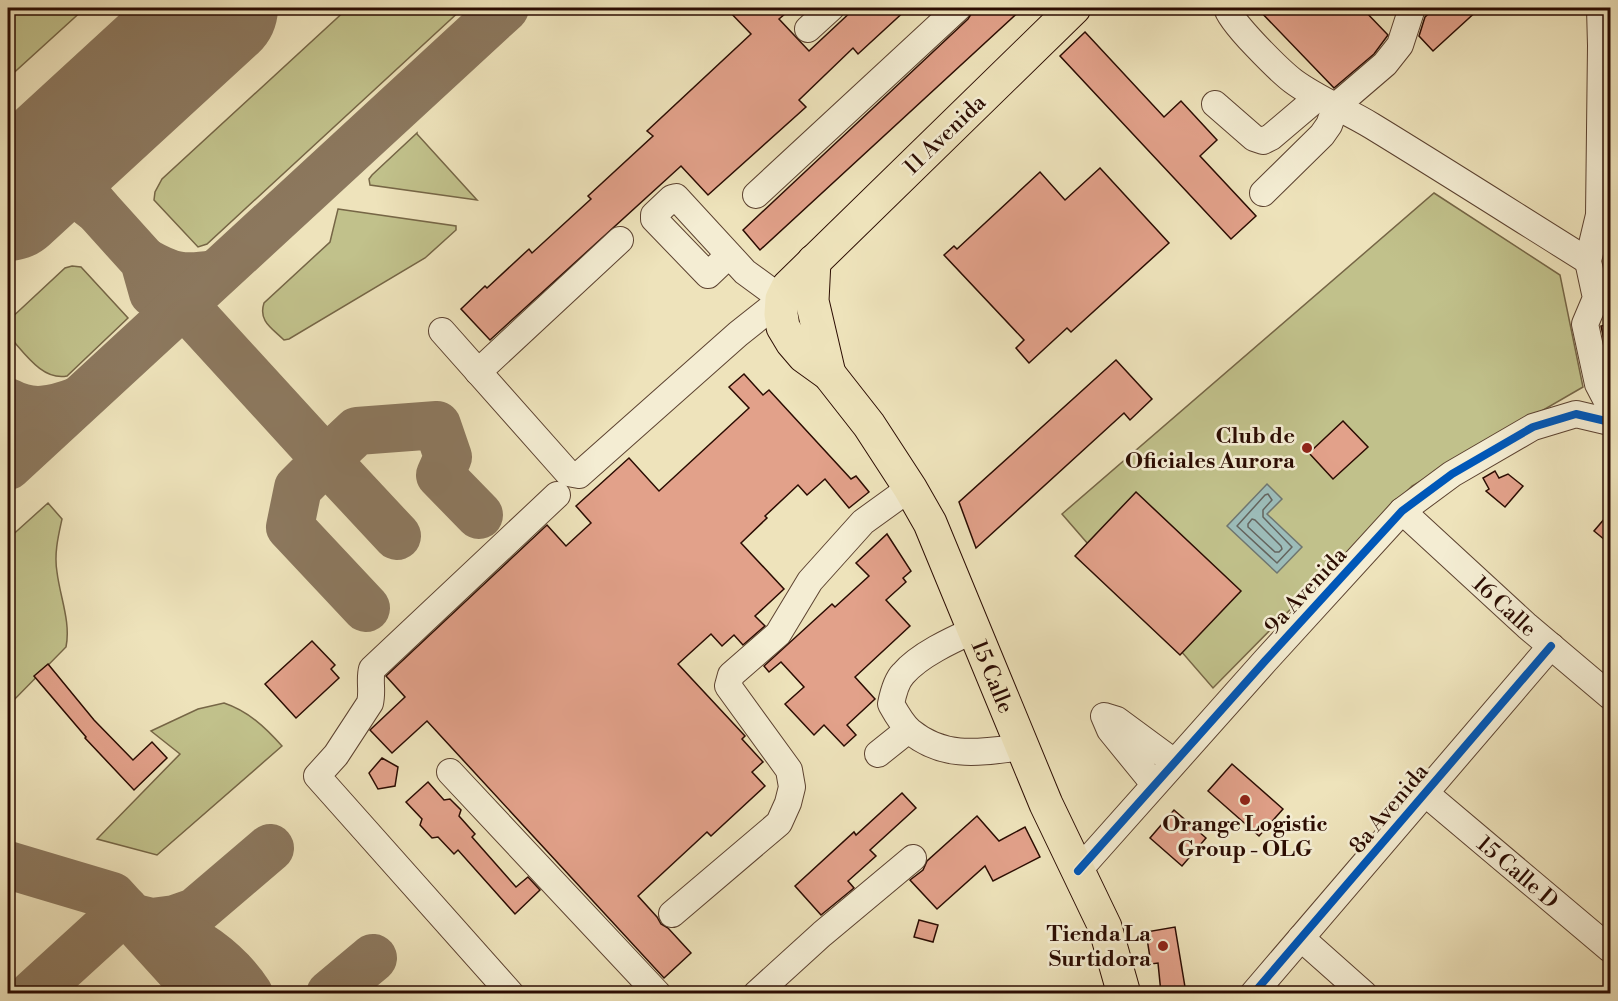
<svg xmlns="http://www.w3.org/2000/svg" width="1618" height="1001" font-family="'Libre Bodoni',serif">
<style>
.green{fill:#c1c18b;stroke:#766646;stroke-width:1.5}
.water{fill:#9cbcb9;stroke:#6f7670;stroke-width:1.5}
.lines{fill:none;stroke-linecap:round;stroke-linejoin:round}
.shore{stroke:#64645e;stroke-width:1.5}
.taxiway{stroke:#8c785e;stroke-width:48}
.runway{stroke:#8c785e;stroke-width:122}
.building{fill:#e2a18a;stroke:#2b0c02;stroke-width:1.5}
.minor-casing{stroke:#5c4230;stroke-width:28}
.major-casing{stroke:#2b0c02;stroke-width:35}
.minor{stroke:#f4edd3;stroke-width:26}
.major{stroke:#eee3bb;stroke-width:33}
.cycleway-casing{stroke:#f4edd3;stroke-width:11}
.cycleway{stroke:#0057b8;stroke-width:8}
.poi-dot{fill:#8f2418;stroke:#f4edd3;stroke-width:2}
.labels{text-anchor:middle;stroke-width:5;stroke-linejoin:round;paint-order:stroke}
.street-label{font-size:22px;fill:#2b0c02;stroke:#f4edd3}
.poi-label{font-size:22px;font-weight:bold;fill:#2b0c02;stroke:#f4edd3;text-anchor:end}
</style>
<rect width="100%" height="100%" fill="#eee3bb"/>
<filter id="stains"><feTurbulence type="fractalNoise" baseFrequency=".00333" numOctaves="4"/><feColorMatrix values="0 0 0 0 .2 0 0 0 0 .09 0 0 0 0 .02 0 0 0 .5 -.17"/></filter>
<radialGradient id="worn" r=".72"><stop offset=".6" stop-color="#630" stop-opacity="0"/><stop offset="1" stop-color="#630" stop-opacity=".3"/></radialGradient>
<g class="green">
<polygon points="8,8 85,8 8,78"/>
<polygon points="348,8 463,8 207,244 198,247 154,200 155,192 162,179"/>
<polygon points="417,133 417,134 477,200 370,185 369,179 372,175"/>
<polygon points="1434,193 1560,275 1583,387 1412,486 1213,688 1062,514"/>
<path d="M338,209L456,226V230L425,258L289,339L284,340C272,328 258,321 264,303L330,242Z"/>
<path d="M72,266L81,267L128,318L67,376C42,381 24,352 8,335V321L65,268Z"/>
<path d="M48,503L62,519C58,537 54,554 57,572C60,597 71,622 66,647L8,706V539Z"/>
<path d="M224,703C248,711 265,727 282,746L157,855L97,839L180,754L151,731L198,709Z"/>
</g>
<polygon class="water" points="1267,484 1282,499 1267,514 1302,547 1277,573 1227,526"/>
<g class="lines">
<g class="shore">
<polygon points="1268,494 1272,500 1263,510 1263,517 1292,547 1277,563 1237,526 1265,495"/>
<polygon points="1252,519 1255,520 1281,546 1282,549 1279,552 1275,552 1248,527 1248,524"/>
</g>
<g class="taxiway">
<path d="M79,134C64,169 74,181 97,209"/>
<polyline points="30,179 48,177 64,184 98,210 144,261 153,293"/>
<path d="M214,274C183,279 172,277 144,261L326,460L298,488L290,527L366,608"/>
<path d="M8,402C31,415 53,410 77,401"/>
<polyline points="8,466 505,8"/>
<polyline points="397,536 326,460 357,431 437,425 448,457 440,475 479,515"/>
<polyline points="8,865 112,896 201,994"/>
<polyline points="131,917 152,922 175,919 195,912 270,848"/>
<path d="M154,922C190,936 227,960 249,994"/>
<polyline points="33,994 125,910"/>
<polyline points="330,994 373,958"/>
</g>
<polyline class="runway" points="8,200 217,8"/>
</g>
<g class="building">
<polygon points="726,8 792,8 779,19 809,51 855,8 908,8 858,54 853,48 799,100 806,107 708,195 681,166 490,340 461,309 485,286 487,288 529,249 532,253 591,199 588,196 653,136 647,131 751,34"/>
<polygon points="975,8 1023,8 760,250 743,230 968,19"/>
<polygon points="1257,8 1362,8 1388,35 1374,54 1334,88"/>
<polygon points="1435,8 1480,8 1433,51 1419,36 1425,17"/>
<polygon points="1085,32 1164,117 1181,101 1217,140 1200,156 1256,216 1231,239 1060,56"/>
<polygon points="1100,168 1169,243 1071,332 1067,328 1029,363 1016,348 1024,340 944,255 954,246 957,249 1040,172 1065,200"/>
<polygon points="1611,324 1611,371 1601,326"/>
<polygon points="1116,360 1152,399 1130,420 1124,413 976,548 959,502"/>
<polygon points="744,374 763,395 769,390 851,479 856,476 869,492 849,508 825,479 807,495 798,485 765,516 767,518 741,543 784,589 755,616 765,626 743,645 734,635 722,646 711,634 678,664 745,736 742,739 763,762 752,772 765,786 711,836 707,832 638,896 657,917 661,924 668,928 691,953 664,978 427,721 392,753 370,730 405,697 386,676 547,525 566,546 591,523 576,506 629,458 659,491 749,408 729,387"/>
<polygon points="1343,421 1368,447 1333,479 1309,453"/>
<polygon points="1495,471 1499,478 1508,474 1523,486 1505,507 1486,491 1489,489 1483,478"/>
<polygon points="1136,492 1241,591 1180,655 1075,556"/>
<polygon points="1611,511 1611,545 1594,531"/>
<polygon points="887,534 911,571 903,578 906,582 886,600 910,626 855,677 875,699 847,725 856,735 844,746 824,725 814,735 785,704 804,687 781,662 769,672 764,666 832,604 835,607 869,576 856,563"/>
<polygon points="312,641 335,665 331,669 339,678 296,718 265,684"/>
<polygon points="48,664 94,720 133,760 152,742 167,758 134,790 85,738 86,737 34,676"/>
<polygon points="382,758 398,767 395,786 378,789 369,773"/>
<polygon points="1232,764 1283,809 1259,836 1208,791"/>
<polygon points="428,782 444,800 450,799 461,810 459,816 475,834 472,837 516,887 528,877 540,890 515,914 458,850 454,854 438,837 432,838 420,825 422,819 406,802"/>
<polygon points="902,793 916,808 870,850 876,856 848,881 854,888 821,915 795,886 854,832 856,835"/>
<polygon points="1174,810 1206,838 1182,866 1150,838"/>
<polygon points="977,816 999,841 1025,827 1040,857 993,881 985,866 937,909 910,880 923,870 927,861"/>
<polygon points="919,920 938,925 933,942 914,937"/>
<polygon points="1175,927 1186,993 1161,993 1158,963 1151,964 1146,932"/>
</g>
<g class="lines">
<defs>
<g id="minor">
<path d="M1227,8C1229,21 1280,71 1293,81C1317,99 1346,110 1372,126C1444,170 1516,216 1588,261"/>
<polyline points="1600,8 1601,46"/>
<polyline points="808,29 831,8"/>
<polyline points="1610,36 1601,46 1599,215 1588,261 1596,298 1585,324 1598,384 1610,407"/>
<polyline points="1215,104 1254,138 1263,141 1271,137 1317,98"/>
<polyline points="1263,193 1322,135 1329,125 1336,106 1385,64 1400,45 1412,8"/>
<polyline points="756,195 958,8"/>
<polyline points="442,331 568,473 579,475 738,334 782,299 745,272 676,197 672,198 654,215 654,219 708,275 729,255"/>
<polyline points="478,372 620,240"/>
<path id="s1" d="M1402,511L1527,626L1610,696"/>
<path d="M974,630C952,640 919,655 903,674C896,681 893,694 891,704C896,713 902,724 910,731C945,760 982,752 1022,747"/>
<polyline points="878,754 908,730"/>
<polyline points="450,772 658,994"/>
<polyline points="1154,784 1110,730 1104,716 1117,720 1174,762"/>
<path id="s2" d="M1425,793L1610,949"/>
<polyline points="1078,871 1265,661 1402,511 1452,474 1533,427 1576,414 1610,422"/>
<polyline points="672,914 779,823 788,803 792,787 789,770 728,686 731,675 778,634 810,581 863,522 910,488"/>
<polyline points="1301,938 1364,994"/>
<path d="M511,994L317,776L336,755L370,703C373,691 369,680 372,669L557,495"/>
<polyline points="756,994 822,934 913,858"/>
<polyline points="1253,994 1551,646"/>
</g>
<g id="major">
<path id="s3" d="M1074,8L788,287L782,299L781,314L783,327L792,342L804,356L829,374L869,425L910,488L930,523L1046,804L1105,927L1124,994"/>
<polyline points="814,261 812,301 829,374"/>
</g>
</defs>
<use href="#minor" class="minor-casing"/>
<use href="#major" class="major-casing"/>
<use href="#minor" class="minor"/>
<use href="#major" class="major"/>
<defs>
<g id="cycleway">
<polyline points="1078,871 1265,661 1402,511 1452,474 1533,427 1576,414 1610,422"/>
<polyline points="1253,994 1551,646"/>
</g>
</defs>
<use href="#cycleway" class="cycleway-casing"/>
<use href="#cycleway" class="cycleway"/>
</g>
<g class="poi-dot">
<circle cx="1307" cy="448" r="6"/>
<circle cx="1245" cy="800" r="6"/>
<circle cx="1163" cy="946" r="6"/>
</g>
<g class="labels">
<g class="street-label">
<text transform="translate(944 134) rotate(-44)" y="8">11 Avenida</text>
<text transform="translate(1305 590) rotate(-47)" y="8">9a Avenida</text>
<text dy="8" stroke="none"><textPath href="#s1" startOffset="140">16 Calle</textPath></text>
<text dy="8" stroke="none"><textPath href="#s3" startOffset="854">15 Calle</textPath></text>
<text transform="translate(1388 808) rotate(-50)" y="8">8a Avenida</text>
<text dy="8" stroke="none"><textPath href="#s2" startOffset="122">15 Calle D</textPath></text>
</g>
<g class="poi-label">
<text x="1295" y="443">Club de<tspan x="1295" dy="25">Oficiales Aurora</tspan></text>
<text x="1245" y="831" text-anchor="middle">Orange Logistic<tspan x="1245" dy="25">Group - OLG</tspan></text>
<text x="1151" y="941">Tienda La<tspan x="1151" dy="25">Surtidora</tspan></text>
</g>
</g>
<rect width="1618" height="1001" fill="none" stroke="#eee3bb" stroke-width="30"/>
<rect x="9" y="9" width="1600" height="983" fill="none" stroke="#2b0c02" stroke-width="3"/>
<rect x="15" y="15" width="1588" height="971" fill="none" stroke="#2b0c02" stroke-width="1.5"/>
<rect width="100%" height="100%" filter="url(#stains)"/>
<rect width="100%" height="100%" fill="url(#worn)"/>
</svg>
